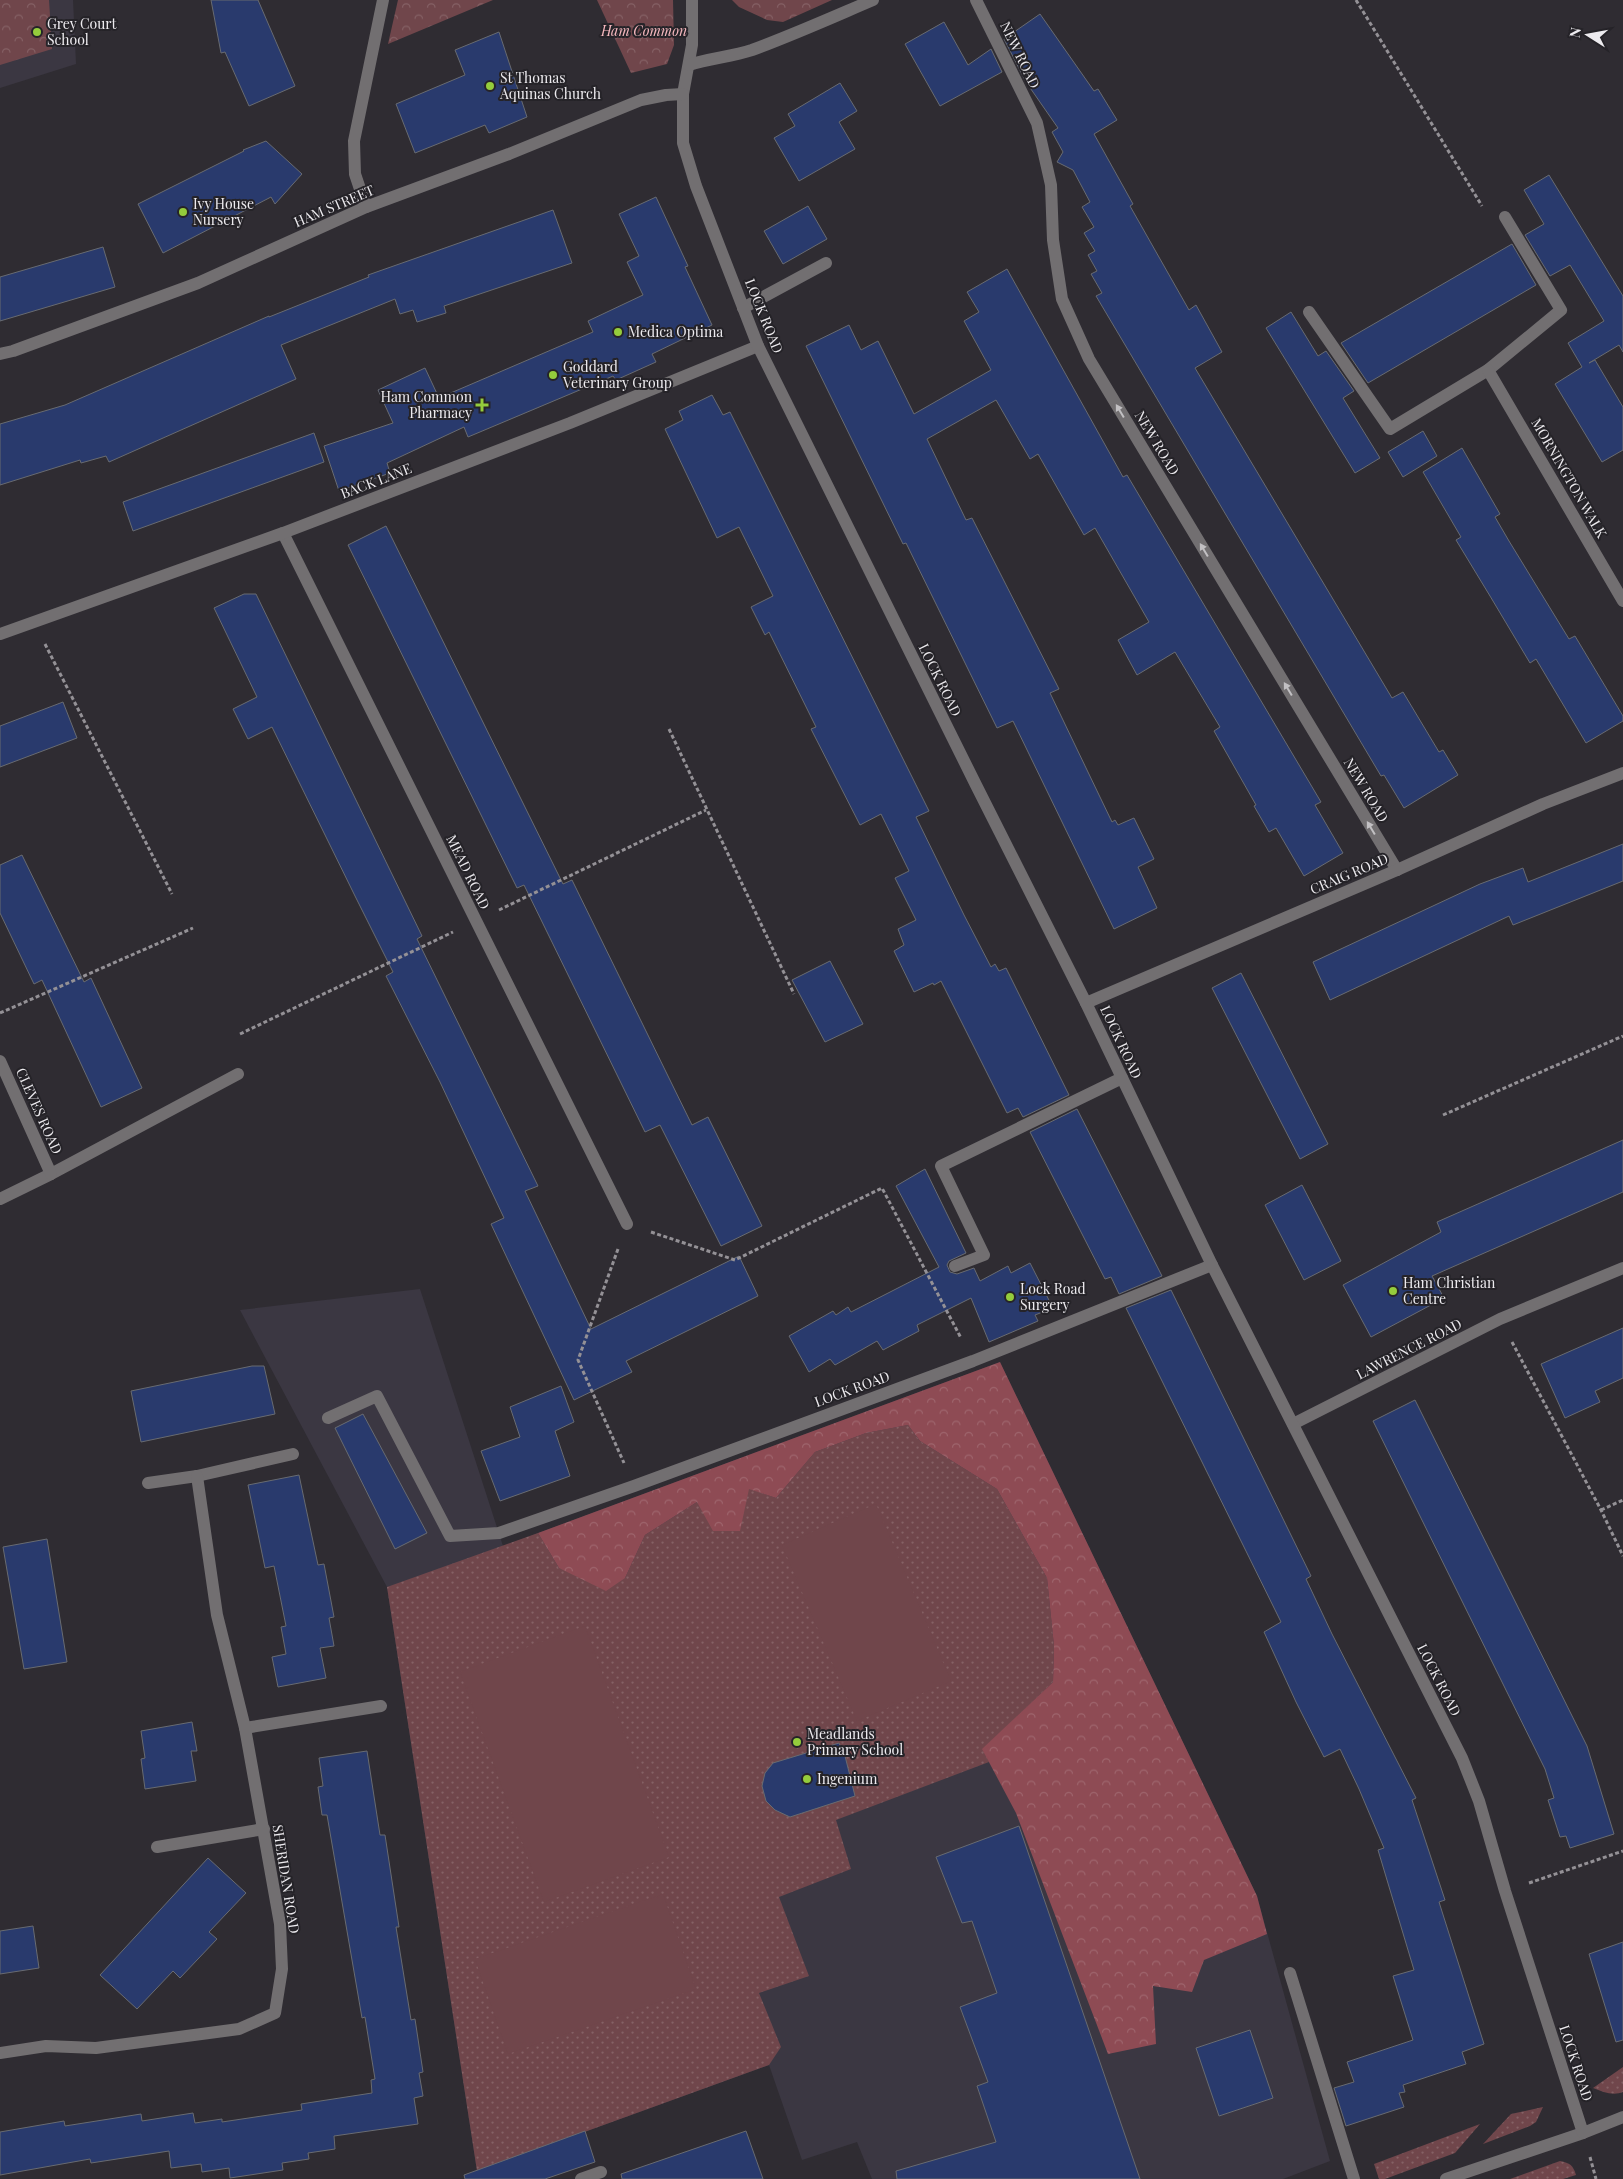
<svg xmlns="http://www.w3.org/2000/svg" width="1623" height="2179" font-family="'Playfair Display',serif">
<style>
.built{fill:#3b3742}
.grass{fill:url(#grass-dots)}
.forest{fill:url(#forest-crowns)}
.park{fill:url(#park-crowns)}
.garden{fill:#70464b}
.building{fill:#293a6d;stroke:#686b71}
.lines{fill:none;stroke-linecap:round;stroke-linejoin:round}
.path{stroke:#949196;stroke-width:3;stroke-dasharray:4 2.5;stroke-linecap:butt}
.service{stroke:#726f71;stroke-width:12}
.minor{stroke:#726f71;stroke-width:12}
.tertiary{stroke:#726f71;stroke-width:12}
.oneway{fill:#c2c0c3}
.poi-dot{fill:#94cc3c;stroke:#252328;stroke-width:2}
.labels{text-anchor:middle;stroke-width:4;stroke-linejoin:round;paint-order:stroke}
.poi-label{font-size:14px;fill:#edebef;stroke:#252328;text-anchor:start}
.park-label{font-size:14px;font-style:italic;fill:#f6b8be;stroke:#252328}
.street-label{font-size:14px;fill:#edebef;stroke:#252328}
</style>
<defs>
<pattern id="grass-dots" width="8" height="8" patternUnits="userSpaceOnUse" patternTransform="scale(1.25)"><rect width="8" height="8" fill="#70464b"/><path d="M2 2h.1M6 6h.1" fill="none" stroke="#856165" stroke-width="1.8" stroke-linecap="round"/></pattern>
<pattern id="forest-crowns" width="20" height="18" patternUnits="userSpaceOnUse" patternTransform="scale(1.25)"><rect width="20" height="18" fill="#8e4b54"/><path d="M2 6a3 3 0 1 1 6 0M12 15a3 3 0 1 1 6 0" fill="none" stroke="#9e656d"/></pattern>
<pattern id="park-crowns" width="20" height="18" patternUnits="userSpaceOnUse" patternTransform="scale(1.25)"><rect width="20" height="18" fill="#70464b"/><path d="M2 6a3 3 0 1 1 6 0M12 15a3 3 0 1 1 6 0" fill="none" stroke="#856165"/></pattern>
</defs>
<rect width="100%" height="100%" fill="#2f2c32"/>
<g class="built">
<polygon points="0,0 73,0 76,64 0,88"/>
<polygon points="420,1289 503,1546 1000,1362 1257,1896 1330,2161 1283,2179 872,2179 857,2142 802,2160 769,2065 477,2171 387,1587 240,1310"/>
</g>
<g class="grass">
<polygon points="908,1425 920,1441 997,1489 1047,1578 1054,1646 1053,1682 983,1749 989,1762 836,1820 851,1869 779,1897 809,1976 759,1993 781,2047 769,2065 477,2171 387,1587 538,1533 559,1568 625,1578 645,1535 697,1502 748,1488 776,1498 815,1452 866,1433"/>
<path d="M1623,2067V2092C1613,2096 1603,2092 1593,2088Z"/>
<polygon points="1543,2107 1536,2122 1530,2126 1483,2144 1511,2114"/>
<polygon points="1480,2124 1455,2153 1385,2179 1379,2179 1374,2164"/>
<path d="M1560,2161C1570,2163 1573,2165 1576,2175L1563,2179H1510Z"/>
</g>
<polygon class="forest" points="1000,1362 1257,1896 1267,1934 1204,1960 1192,1992 1153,1986 1156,2044 1108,2054 1016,1813 982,1749 1053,1682 1054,1646 1047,1578 997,1489 920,1441 908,1425 866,1433 815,1452 776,1498 749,1489 740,1531 713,1531 697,1502 645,1535 625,1578 606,1591 559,1568 538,1533"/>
<g class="park">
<polygon points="0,0 49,0 52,49 0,65"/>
<polygon points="398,0 493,0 388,44"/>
<polygon points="597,0 673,0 674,45 667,64 631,73"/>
<polygon points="732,0 832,0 783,22 767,20 739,7"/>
</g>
<g class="garden">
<polygon points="876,1504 951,1681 857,1721 782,1545"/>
<polygon points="585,1626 669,1857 544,1902 460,1672"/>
<polygon points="663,1894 696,1989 508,2054 475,1959"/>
</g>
<g class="building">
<polygon points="211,0 258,0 295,86 249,106 225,52 221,53"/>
<polygon points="1040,14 1094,91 1098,89 1117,120 1094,134 1133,204 1130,206 1189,310 1196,305 1222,352 1195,368 1392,698 1403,692 1439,752 1443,750 1458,775 1404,808 1384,775 1381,776 1096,296 1102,293 1091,274 1097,271 1088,255 1095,251 1084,233 1094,227 1082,207 1090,202 1073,170 1057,162 1063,152 1052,132 1058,128 1026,82 1004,39"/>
<polygon points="944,22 968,65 991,49 1002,72 940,106 905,44"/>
<polygon points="499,32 527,117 489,133 485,125 415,153 396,104 465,75 455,50"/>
<polygon points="840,83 857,111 839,122 855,149 799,181 774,138 795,126 788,114"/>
<polygon points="266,141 302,174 275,204 271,197 163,253 138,204 244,151 243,150"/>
<polygon points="1549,175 1623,296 1623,352 1619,345 1589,363 1595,360 1623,407 1623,450 1602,462 1555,384 1582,367 1568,343 1604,321 1570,265 1550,276 1525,235 1544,224 1524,190"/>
<polygon points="656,197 688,266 685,267 712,325 652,354 656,362 616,380 613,376 468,437 464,427 387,463 390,473 339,491 324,446 393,423 378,390 425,368 439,398 593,332 588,321 643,295 627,262 639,256 619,214"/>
<polygon points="808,206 827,239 783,264 764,231"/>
<polygon points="553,210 572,263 444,306 446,313 417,322 413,310 400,314 395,299 281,345 296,379 109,462 106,456 81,463 80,460 0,485 0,424 65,405 269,316 269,317 369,277 368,275"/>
<polygon points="1512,244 1536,285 1368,383 1341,343"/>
<polygon points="103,247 115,287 0,321 0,277"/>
<polygon points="1007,269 1123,477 1127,475 1321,802 1315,805 1343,853 1304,876 1276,828 1269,832 1254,806 1256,805 1214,731 1220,727 1175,652 1137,675 1118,640 1149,622 1095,528 1084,535 1038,454 1030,459 996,400 927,439 966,520 972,518 1059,689 1050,693 1112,822 1115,820 1118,825 1134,818 1154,859 1138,867 1157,908 1114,929 1013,721 997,728 906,543 903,544 806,346 849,325 861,350 878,341 914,414 991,370 964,321 979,312 967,292"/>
<polygon points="1291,312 1318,356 1326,351 1354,391 1343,398 1380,458 1355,473 1266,328"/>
<polygon points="712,395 723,415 730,412 929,811 916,817 964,915 991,967 995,964 999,971 1006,968 1069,1095 1023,1117 1018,1108 1007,1113 941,981 934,985 933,983 914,992 894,951 904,945 898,929 916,920 895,878 909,871 881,814 860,825 811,729 816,727 769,632 765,635 751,607 773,596 739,527 717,538 665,429 683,420 679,411"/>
<polygon points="1423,431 1437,456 1403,477 1388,452"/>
<polygon points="314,433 324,462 133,531 123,502"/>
<polygon points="1462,448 1500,514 1495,517 1509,541 1569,639 1575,636 1623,716 1623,721 1586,743 1536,659 1530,663 1490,596 1456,540 1461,537 1423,472"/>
<polygon points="386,526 563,884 572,880 692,1125 708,1117 762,1226 721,1246 660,1125 645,1132 524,885 517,888 348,545"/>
<polygon points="244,594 256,594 422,936 417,939 538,1186 525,1191 591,1329 739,1256 758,1296 626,1361 632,1372 574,1400 491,1224 504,1218 440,1082 386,976 393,972 355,896 272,727 248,739 233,709 257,697 214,608"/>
<polygon points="63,702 77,738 0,767 0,726"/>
<polygon points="1623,844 1623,881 1513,925 1509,916 1330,1000 1313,962 1480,884 1523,868 1528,882"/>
<polygon points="22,855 84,982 91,978 142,1088 101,1107 42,980 34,984 0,913 0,865"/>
<polygon points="830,961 863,1024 825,1042 792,980"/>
<polygon points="1241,973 1328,1144 1300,1159 1212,988"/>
<polygon points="1077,1109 1162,1276 1119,1294 1111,1277 1105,1279 1030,1132"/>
<polygon points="1623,1140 1623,1192 1432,1276 1444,1298 1371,1337 1343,1285 1441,1232 1437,1222"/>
<polygon points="925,1169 966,1253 949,1261 947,1265 950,1272 957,1274 974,1268 980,1281 1008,1266 1011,1273 1030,1263 1053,1308 1035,1315 1038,1321 989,1342 971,1298 917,1325 919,1331 883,1350 877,1341 835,1365 830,1359 809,1372 789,1336 833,1311 836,1315 848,1307 851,1312 939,1267 896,1186"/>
<polygon points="1302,1185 1341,1261 1304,1280 1265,1205"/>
<polygon points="1171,1290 1311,1576 1306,1579 1332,1634 1416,1798 1412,1800 1445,1900 1439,1902 1484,2044 1462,2052 1466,2064 1403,2085 1405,2092 1399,2093 1404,2107 1346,2126 1334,2088 1354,2082 1347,2062 1413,2040 1393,1976 1414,1970 1378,1850 1384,1848 1359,1789 1340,1749 1324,1757 1296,1702 1264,1632 1281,1622 1126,1308"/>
<polygon points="1623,1328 1623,1378 1595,1391 1600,1402 1565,1418 1541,1364"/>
<polygon points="252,1366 264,1366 275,1414 141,1442 131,1391"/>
<polygon points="561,1386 574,1422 555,1431 570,1476 500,1501 481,1451 520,1437 510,1407"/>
<polygon points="1415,1400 1587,1746 1614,1834 1570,1848 1566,1836 1560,1837 1548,1800 1554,1798 1545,1769 1373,1421"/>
<polygon points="363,1414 427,1533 395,1549 335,1428"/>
<polygon points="299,1475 318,1565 324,1564 334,1617 329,1618 334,1646 320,1648 326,1678 278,1687 272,1657 286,1654 281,1627 286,1626 274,1566 265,1568 248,1485"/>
<polygon points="47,1539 67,1662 24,1669 3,1547"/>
<polygon points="192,1722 197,1751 191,1751 196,1781 145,1789 141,1759 145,1758 141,1731"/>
<polygon points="839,1743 845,1756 855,1796 790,1817 775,1810 766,1801 762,1786 765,1773 773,1763"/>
<polygon points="367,1751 380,1835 385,1835 399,1927 396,1927 411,2020 415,2019 423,2072 419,2073 423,2096 414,2098 418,2124 334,2136 335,2149 308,2153 309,2159 282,2163 283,2170 230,2178 229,2168 202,2172 201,2164 171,2168 169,2151 91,2163 90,2159 0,2175 0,2132 64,2121 65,2126 141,2114 142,2121 193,2113 195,2123 222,2119 222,2122 302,2110 301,2104 372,2093 371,2080 375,2079 365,2017 362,2018 327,1815 322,1815 318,1787 323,1786 319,1758"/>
<polygon points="1019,1826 1140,2179 897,2179 896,2171 996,2142 977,2086 988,2082 960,2007 997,1993 972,1921 962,1923 936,1857"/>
<polygon points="208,1858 246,1893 209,1932 217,1939 198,1959 180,1978 173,1971 137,2009 100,1975"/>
<polygon points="33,1926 39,1968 0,1974 0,1931"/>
<polygon points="1623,1942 1623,2040 1616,2042 1589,1954"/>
<polygon points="1250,2030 1273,2098 1219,2116 1196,2048"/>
<polygon points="585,2131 595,2162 545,2179 465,2179 464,2175"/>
<polygon points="746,2131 763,2179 622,2179 621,2174"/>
</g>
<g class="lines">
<g class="path">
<polyline points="1356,0 1482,206"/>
<polyline points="45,644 172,894"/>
<polyline points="669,729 794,994"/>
<polyline points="499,910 706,810"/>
<polyline points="0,1013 193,928"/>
<polyline points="240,1034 453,932"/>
<polyline points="1443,1115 1623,1036"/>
<polyline points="651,1232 735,1260 882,1188 961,1338"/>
<polyline points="618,1249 578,1360 624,1463"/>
<polyline points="1512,1342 1601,1510 1623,1556"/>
<polyline points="1601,1510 1623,1500"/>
<polyline points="1529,1883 1623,1851"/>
<polyline points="1590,2157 1596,2179"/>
</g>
<g class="service">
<polyline points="1309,312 1390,429 1488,370 1561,310 1505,217"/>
<polyline points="0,1199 51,1174 238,1074"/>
<polyline points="955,1266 984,1255 941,1166 1122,1078"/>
<polyline points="328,1418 377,1396 450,1536 499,1533 634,1486 973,1361 1212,1265"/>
<polyline points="148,1483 197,1476 293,1454"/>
<polyline points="245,1728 381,1706"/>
<polyline points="157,1847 264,1829"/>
<polyline points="1290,1973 1354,2179"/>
<polyline points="581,2179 601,2172"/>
</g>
<g class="minor">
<polyline points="976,0 1037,123 1051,185 1053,240 1062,299 1089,359 1397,870"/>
<polyline points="366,207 355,174 354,141 383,0"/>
<polyline points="743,308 826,263"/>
<polyline points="1488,370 1623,601"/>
<polyline points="283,533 627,1224"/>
<polyline points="0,634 283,533 570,423 758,346"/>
<polyline points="1086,1003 1397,870 1543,804 1623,773"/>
<polyline points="0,1061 51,1174"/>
<polyline points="1293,1424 1500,1319 1623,1268"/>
<polyline points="0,2053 46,2046 96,2048 239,2029 275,2013 282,1969 280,1924 245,1728 217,1615 197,1476"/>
<polyline points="1446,2179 1583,2133"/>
</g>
<g class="tertiary">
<polyline points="692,0 692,45 683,94 683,143 696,186 758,346 976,785 1086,1003 1212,1265 1462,1758 1479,1801 1505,1891 1583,2133 1623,2117"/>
<path d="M689,65C710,58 731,57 752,50C793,35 833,17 873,0"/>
<polyline points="0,354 13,351 198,283 366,207 509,154 641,100 666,95 683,94"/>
</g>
</g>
<defs><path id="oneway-solid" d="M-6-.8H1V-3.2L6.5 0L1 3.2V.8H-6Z" transform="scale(1.25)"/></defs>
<g class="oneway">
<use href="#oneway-solid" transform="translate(1120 411) rotate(-121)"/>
<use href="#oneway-solid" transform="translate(1204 550) rotate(-121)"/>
<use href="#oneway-solid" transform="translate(1288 689) rotate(-121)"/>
<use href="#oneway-solid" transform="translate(1371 828) rotate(-121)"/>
</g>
<g class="poi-dot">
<circle cx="37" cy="32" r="5"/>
<circle cx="490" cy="86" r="5"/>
<circle cx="183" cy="212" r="5"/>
<circle cx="618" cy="332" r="5"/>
<circle cx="553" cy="375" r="5"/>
<path d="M479.5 397.5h5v5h5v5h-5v5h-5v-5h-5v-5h5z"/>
<circle cx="1393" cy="1291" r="5"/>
<circle cx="1010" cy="1297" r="5"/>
<circle cx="797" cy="1742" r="5"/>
<circle cx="807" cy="1779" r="5"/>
</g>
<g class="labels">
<g class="poi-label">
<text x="47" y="29">Grey Court<tspan x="47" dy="16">School</tspan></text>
<text x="500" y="83">St Thomas<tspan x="500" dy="16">Aquinas Church</tspan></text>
<text x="193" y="209">Ivy House<tspan x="193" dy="16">Nursery</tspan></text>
<text x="628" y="337">Medica Optima</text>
<text x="563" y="372">Goddard<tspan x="563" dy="16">Veterinary Group</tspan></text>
<text x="472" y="402" text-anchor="end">Ham Common<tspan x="472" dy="16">Pharmacy</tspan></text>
<text x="1403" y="1288">Ham Christian<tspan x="1403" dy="16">Centre</tspan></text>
<text x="1020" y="1294">Lock Road<tspan x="1020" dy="16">Surgery</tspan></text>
<text x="807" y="1739">Meadlands<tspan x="807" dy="16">Primary School</tspan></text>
<text x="817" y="1784">Ingenium</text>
</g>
<g class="park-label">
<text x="644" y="36">Ham Common</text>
</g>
<g class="street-label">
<text transform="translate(1020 55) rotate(64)" y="5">NEW ROAD</text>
<text transform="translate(334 206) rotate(-23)" y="5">HAM STREET</text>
<text transform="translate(764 316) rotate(68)" y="5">LOCK ROAD</text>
<text transform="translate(1157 443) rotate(59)" y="5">NEW ROAD</text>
<text transform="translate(1569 478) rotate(60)" y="5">MORNINGTON WALK</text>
<text transform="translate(376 481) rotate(-21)" y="5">BACK LANE</text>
<text transform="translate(940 680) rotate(64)" y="5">LOCK ROAD</text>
<text transform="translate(1366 790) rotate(59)" y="5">NEW ROAD</text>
<text transform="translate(468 872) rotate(64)" y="5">MEAD ROAD</text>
<text transform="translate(1349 874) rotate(-23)" y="5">CRAIG ROAD</text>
<text transform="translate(1121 1042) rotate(65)" y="5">LOCK ROAD</text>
<text transform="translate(39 1111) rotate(66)" y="5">CLEVES ROAD</text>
<text transform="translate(1409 1349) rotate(-27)" y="5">LAWRENCE ROAD</text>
<text transform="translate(852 1389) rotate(-20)" y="5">LOCK ROAD</text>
<text transform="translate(1439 1680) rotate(63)" y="5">LOCK ROAD</text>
<text transform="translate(286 1879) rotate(81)" y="5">SHERIDAN ROAD</text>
<text transform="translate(1576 2063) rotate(72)" y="5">LOCK ROAD</text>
</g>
</g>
<g transform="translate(1588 35) rotate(281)" stroke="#252328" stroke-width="4" paint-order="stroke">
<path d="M0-4L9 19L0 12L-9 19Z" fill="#edebef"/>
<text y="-8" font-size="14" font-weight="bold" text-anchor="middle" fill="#edebef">N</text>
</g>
</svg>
